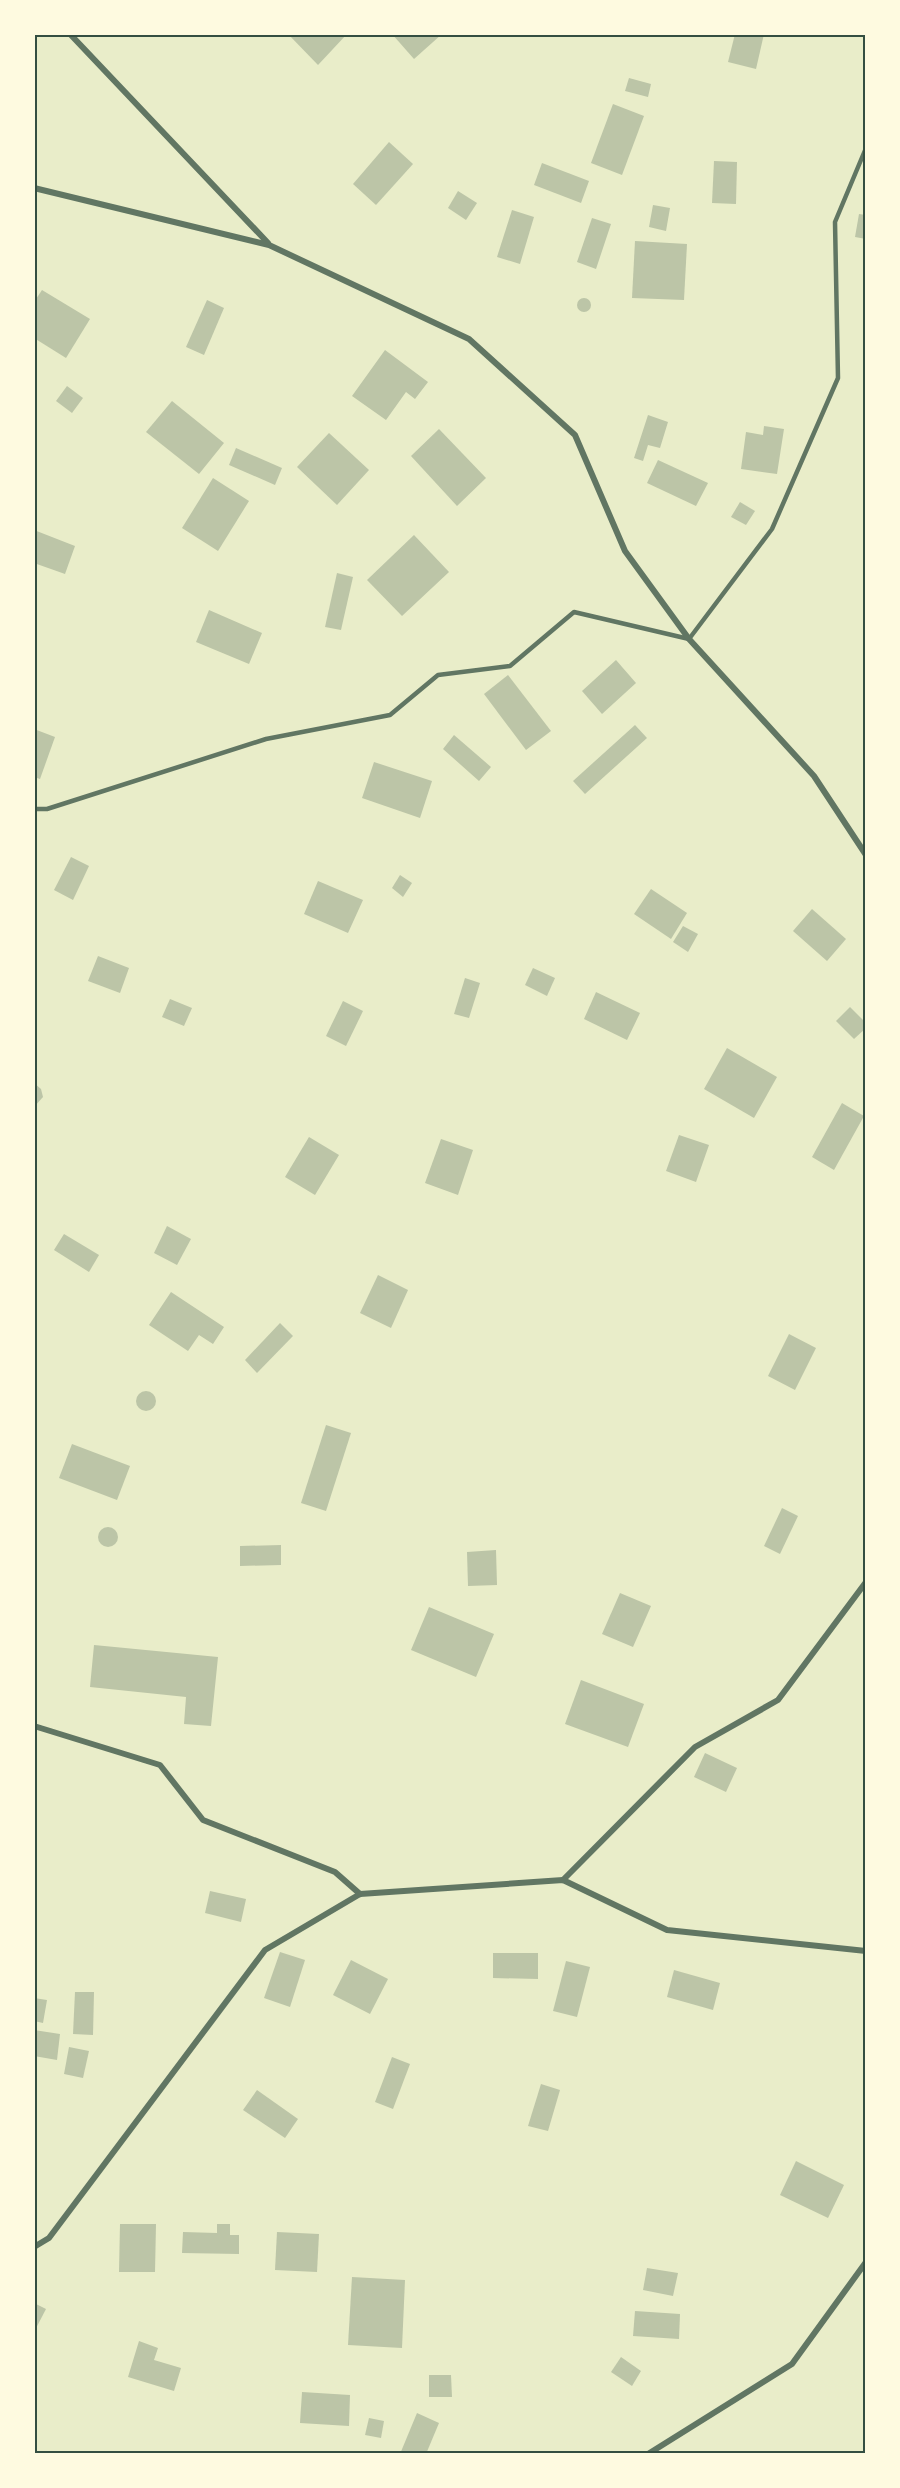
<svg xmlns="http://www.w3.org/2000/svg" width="900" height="2488" font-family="Rubik,sans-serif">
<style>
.building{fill:#bcc5a7}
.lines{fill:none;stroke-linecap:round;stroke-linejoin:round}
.service{stroke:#617663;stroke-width:4.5}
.minor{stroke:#617663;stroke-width:6}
.neatline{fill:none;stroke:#344e41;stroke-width:2}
</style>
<rect width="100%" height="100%" fill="#e9edc9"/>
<g class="building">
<polygon points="288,34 347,34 318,65"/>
<polygon points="392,34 442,34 414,59"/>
<polygon points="735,34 764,34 756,69 728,62"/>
<polygon points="629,78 651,84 648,97 625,91"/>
<polygon points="613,104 644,116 622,175 591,163"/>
<polygon points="389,142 413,164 376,205 353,184"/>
<polygon points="714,161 737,162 736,204 712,203"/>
<polygon points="542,163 589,181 581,203 534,185"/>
<polygon points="458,191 477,203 466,220 448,208"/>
<polygon points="653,205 670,208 666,231 649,227"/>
<polygon points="512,210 534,217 520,264 497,257"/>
<polygon points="859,214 866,215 866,239 855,237"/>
<polygon points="592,218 611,224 596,269 577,262"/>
<polygon points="635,241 687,244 684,300 632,298"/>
<polygon points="42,290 90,319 66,358 34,338 34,302"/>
<circle cx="584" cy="305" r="7"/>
<polygon points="207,300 224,308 204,355 186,347"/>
<polygon points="385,350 428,382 415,399 406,392 386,420 352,396"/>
<polygon points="67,386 83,398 72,413 56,401"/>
<polygon points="172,401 224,443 199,474 146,432"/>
<polygon points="648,415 668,422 660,448 648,445 643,461 634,458"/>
<polygon points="764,426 784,429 777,474 741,469 746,432 763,435"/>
<polygon points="439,429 486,478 457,506 411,456"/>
<polygon points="329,433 369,470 337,505 297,467"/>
<polygon points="236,448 282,468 275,485 229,465"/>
<polygon points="658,460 708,483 696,506 647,483"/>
<polygon points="213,478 249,501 218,551 182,528"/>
<polygon points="740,502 755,511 746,525 731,517"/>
<polygon points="34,530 75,546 65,574 34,563"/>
<polygon points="414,535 449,572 402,616 367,580"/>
<polygon points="337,573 353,577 341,630 325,627"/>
<polygon points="209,610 262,633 249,664 196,642"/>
<polygon points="616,660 636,683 602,714 582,691"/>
<polygon points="508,675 551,731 526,750 484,694"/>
<polygon points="635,725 647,738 585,794 573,781"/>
<polygon points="34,729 55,737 40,779 34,777"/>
<polygon points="454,735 491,767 479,781 443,749"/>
<polygon points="374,762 432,781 420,818 362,798"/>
<polygon points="71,857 89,866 73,900 54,890"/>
<polygon points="400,875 412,883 403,897 392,888"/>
<polygon points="318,881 363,900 348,933 304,914"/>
<polygon points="651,889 687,913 671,939 634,914"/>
<polygon points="812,909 846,939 827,961 793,931"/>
<polygon points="683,926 698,934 688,952 673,942"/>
<polygon points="98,956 129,968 120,993 88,981"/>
<polygon points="533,968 555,978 547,996 525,985"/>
<polygon points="465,978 480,983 469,1018 454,1014"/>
<polygon points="596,992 640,1013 627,1040 584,1019"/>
<polygon points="170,999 192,1008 184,1026 162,1017"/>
<polygon points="343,1001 363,1011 346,1046 326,1036"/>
<polygon points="850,1007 866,1023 866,1028 854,1039 836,1021"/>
<polygon points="727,1048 777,1077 754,1118 704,1089"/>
<polygon points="34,1083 41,1089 43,1097 34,1107"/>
<polygon points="842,1103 864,1116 834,1170 812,1157"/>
<polygon points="679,1135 709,1145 696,1182 666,1171"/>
<polygon points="309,1137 339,1155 315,1195 285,1177"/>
<polygon points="441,1139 473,1150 458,1195 425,1183"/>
<polygon points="167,1226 191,1239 177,1265 154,1253"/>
<polygon points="64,1234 99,1255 89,1272 54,1250"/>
<polygon points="378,1275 408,1290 391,1328 360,1313"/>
<polygon points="171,1292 224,1327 213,1344 199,1335 188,1351 149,1325"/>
<polygon points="280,1323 293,1336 257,1373 245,1360"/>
<polygon points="789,1334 816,1348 795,1390 768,1376"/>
<circle cx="146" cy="1401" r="10"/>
<polygon points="326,1425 351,1433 326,1511 301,1503"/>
<polygon points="72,1444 130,1466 117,1500 59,1478"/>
<polygon points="782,1508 798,1516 780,1554 764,1546"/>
<circle cx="108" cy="1537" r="10"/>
<polygon points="281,1545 281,1565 240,1566 240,1546"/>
<polygon points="496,1550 497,1585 468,1586 467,1552"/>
<polygon points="620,1593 651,1606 633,1647 602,1634"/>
<polygon points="429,1607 494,1634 476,1677 411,1650"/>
<polygon points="94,1645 218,1657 211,1726 184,1724 186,1697 90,1687"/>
<polygon points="581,1680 644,1704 628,1747 565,1724"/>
<polygon points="705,1753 737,1768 726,1792 694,1777"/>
<polygon points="210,1891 246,1899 241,1922 205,1913"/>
<polygon points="280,1952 305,1960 290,2007 264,1998"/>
<polygon points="493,1953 538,1953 538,1979 493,1978"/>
<polygon points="351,1960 388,1979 370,2014 333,1995"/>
<polygon points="566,1961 590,1967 577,2017 553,2011"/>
<polygon points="674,1970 720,1983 713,2010 667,1997"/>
<polygon points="75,1992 94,1992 93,2035 73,2034"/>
<polygon points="34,1998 47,2000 43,2023 34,2021"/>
<polygon points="34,2030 60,2034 57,2060 34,2056"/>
<polygon points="69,2047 89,2051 83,2078 64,2074"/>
<polygon points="392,2057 410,2064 393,2109 375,2102"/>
<polygon points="541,2084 560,2090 548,2131 528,2126"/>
<polygon points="257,2090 298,2119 285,2138 243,2110"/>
<polygon points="796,2161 844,2185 828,2218 780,2195"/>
<polygon points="120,2224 156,2224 155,2272 119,2272"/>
<polygon points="217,2224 230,2224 230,2235 239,2235 239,2254 182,2253 183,2232 217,2233"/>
<polygon points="277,2232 319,2234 317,2272 275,2270"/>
<polygon points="647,2268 678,2273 673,2296 643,2290"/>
<polygon points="352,2277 405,2280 402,2348 348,2345"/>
<polygon points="34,2303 46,2309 34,2332"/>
<polygon points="635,2311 680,2314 679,2339 633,2336"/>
<polygon points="139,2341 158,2348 154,2360 181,2368 174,2391 128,2377"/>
<polygon points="621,2357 641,2371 632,2386 611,2372"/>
<polygon points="429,2375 451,2375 452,2397 429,2397"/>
<polygon points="302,2392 350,2395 349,2426 300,2423"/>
<polygon points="417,2413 439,2423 426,2454 400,2454"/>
<polygon points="369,2418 384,2421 381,2438 365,2435"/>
</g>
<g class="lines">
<polyline class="service" points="34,809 47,809 266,739 390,715 438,675 510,666 574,612 689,639 772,529 838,378 835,222 866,148"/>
<g class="minor">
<polyline points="70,34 268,243"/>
<polyline points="34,188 269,245 469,339 575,435 625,551 689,639 814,776 866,855"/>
<polyline points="34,1726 160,1765 203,1820 335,1872 360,1894"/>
<polyline points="563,1880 695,1747 778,1700 866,1582"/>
<polyline points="34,2247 49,2238 265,1950 360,1894 563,1880 667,1930 866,1951"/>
<polyline points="648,2454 792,2364 866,2262"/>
</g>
</g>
<rect width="900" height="2488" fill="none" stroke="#fefae0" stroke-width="72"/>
<rect x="36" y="36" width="828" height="2416" class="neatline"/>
</svg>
